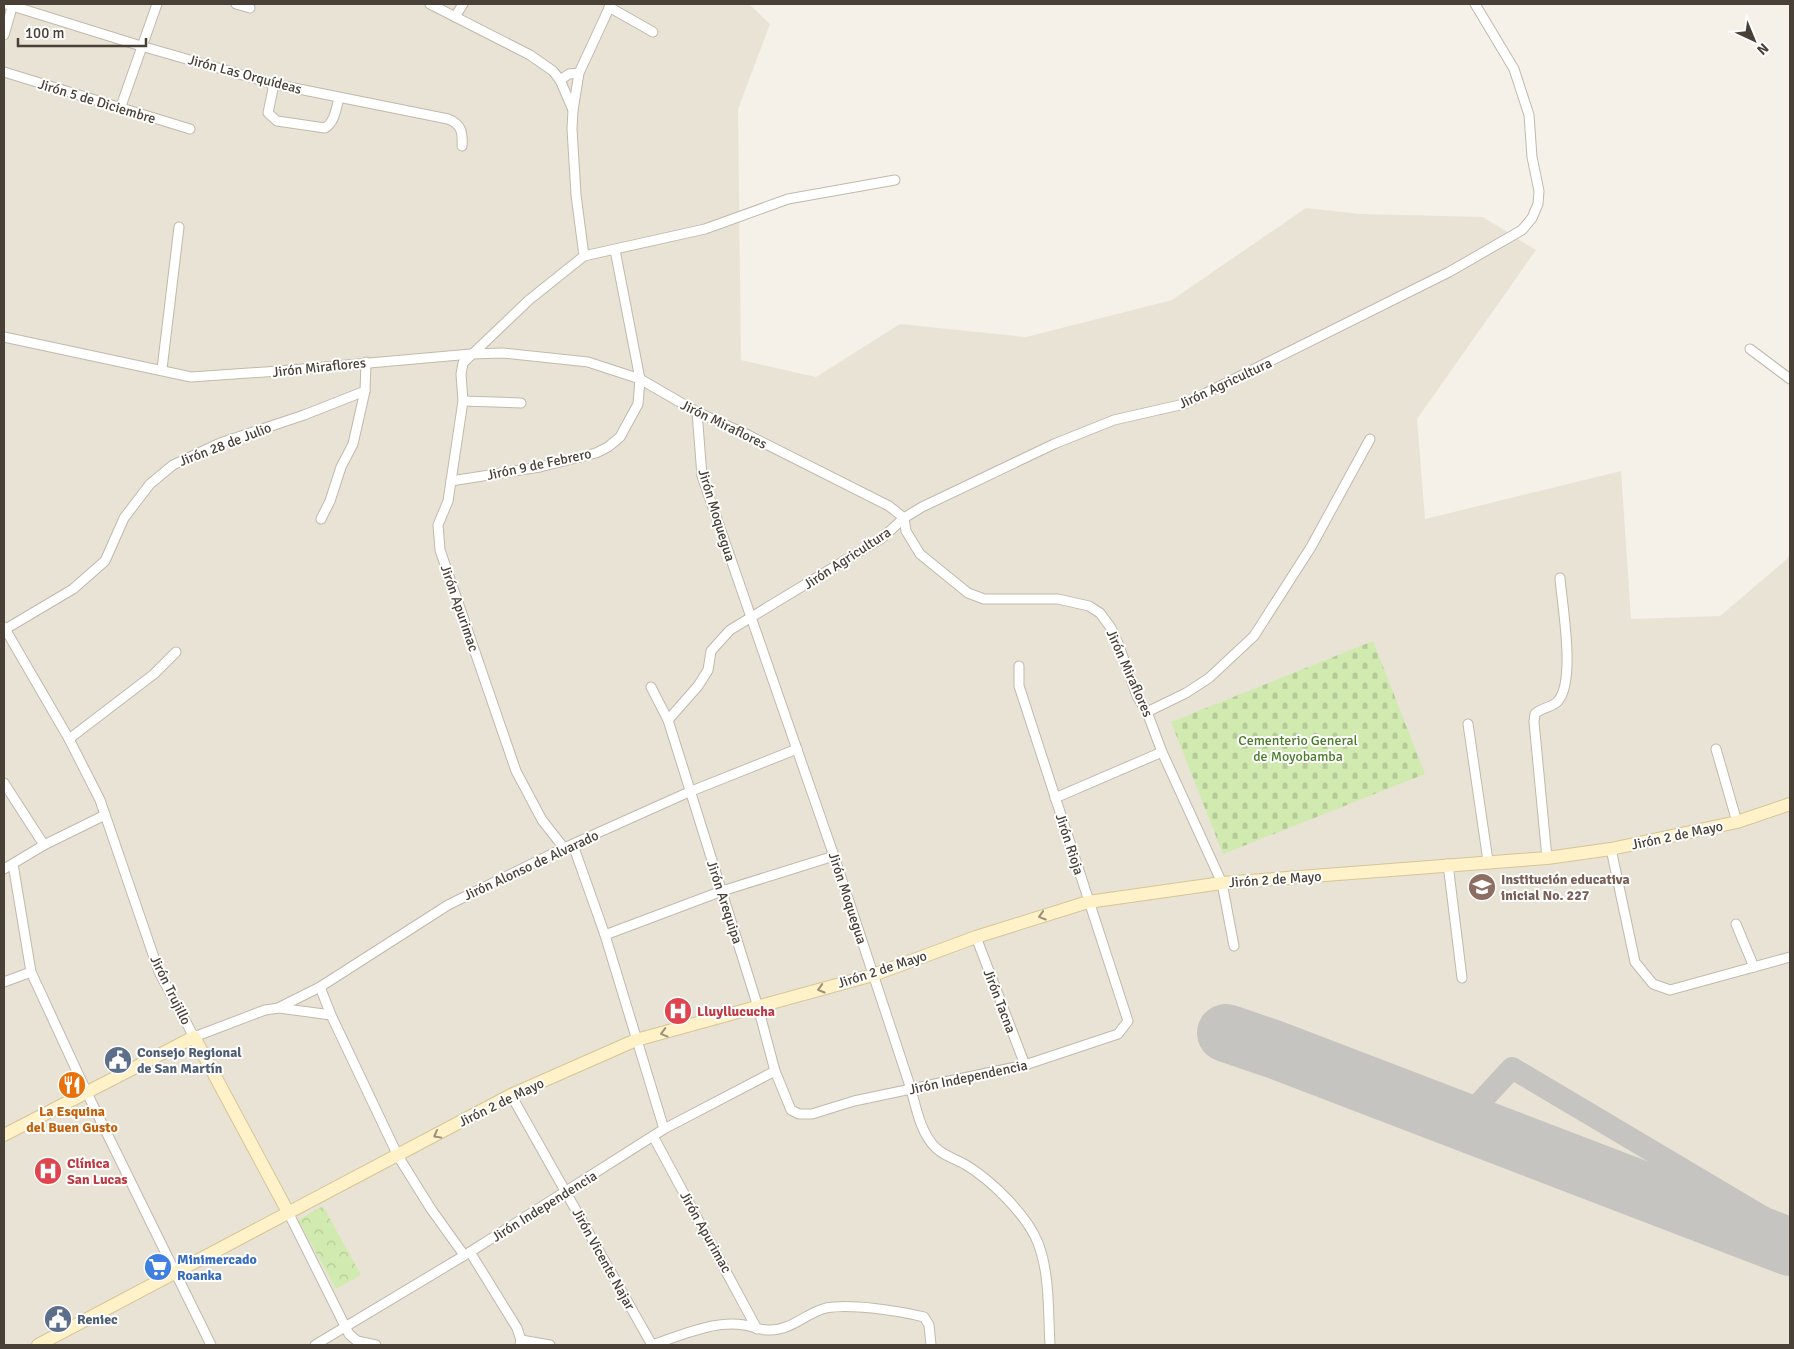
<svg xmlns="http://www.w3.org/2000/svg" width="1794" height="1349" font-family="Signika,sans-serif">
<style>
.residential{fill:#e9e3d6}
.cemetery{fill:url(#cemetery-stones)}
.park{fill:url(#park-crowns)}
.lines{fill:none;stroke-linecap:round;stroke-linejoin:round}
.taxiway{stroke:#c6c4c0;stroke-width:22}
.runway{stroke:#c6c4c0;stroke-width:58}
.street-casing{stroke:#c1b9ab;stroke-width:11}
.secondary-casing{stroke:#d6c597;stroke-width:14}
.street{stroke:#fff;stroke-width:9}
.secondary{stroke:#fff1c8;stroke-width:12}
.oneway{stroke:#9b9078}
.labels{text-anchor:middle;stroke-width:4;stroke-linejoin:round;paint-order:stroke}
.street-label{font-size:14px;fill:#494137;stroke:#fff}
.park-label{font-size:14px;fill:#497d27;stroke:#fff}
.education-label{font-size:14px;font-weight:bold;fill:#785e54;stroke:#fff;text-anchor:start}
.health-label{font-size:14px;font-weight:bold;fill:#be3a42;stroke:#fff;text-anchor:start}
.service-label{font-size:14px;font-weight:bold;fill:#4e5e75;stroke:#fff;text-anchor:start}
.food-label{font-size:14px;font-weight:bold;fill:#c56008;stroke:#fff}
.shop-label{font-size:14px;font-weight:bold;fill:#366cbe;stroke:#fff;text-anchor:start}
</style>
<defs>
<pattern id="cemetery-stones" width="16" height="16" patternUnits="userSpaceOnUse" patternTransform="scale(1.25)"><rect width="16" height="16" fill="#d1eab0"/><path d="M2 7V4a2 2 0 0 1 4 0v3zM10 15v-3a2 2 0 0 1 4 0v3z" fill="#b5ca98"/></pattern>
<pattern id="park-crowns" width="20" height="18" patternUnits="userSpaceOnUse" patternTransform="scale(1.25)"><rect width="20" height="18" fill="#d1eab0"/><path d="M2 6a3 3 0 1 1 6 0M12 15a3 3 0 1 1 6 0" fill="none" stroke="#b5ca98"/></pattern>
</defs>
<rect width="100%" height="100%" fill="#f5f1e9"/>
<polygon class="residential" points="4,4 749,4 770,24 738,109 741,360 816,377 900,324 1026,337 1172,300 1306,208 1360,214 1483,217 1536,250 1417,419 1425,519 1621,471 1631,619 1720,616 1787,559 1790,553 1790,1345 4,1345"/>
<polygon class="cemetery" points="1373,641 1425,774 1223,854 1171,722"/>
<polygon class="park" points="323,1206 361,1275 336,1289 298,1220"/>
<g class="lines">
<polyline class="taxiway" points="1462,1122 1512,1068 1790,1233"/>
<polyline class="runway" points="1226,1033 1276,1050 1790,1247"/>
<defs>
<g id="street">
<path d="M6,4L141,46L274,84L448,119C462,124 463,134 462,146"/>
<polyline points="236,4 250,8"/>
<polyline points="430,4 530,55 553,71 560,80 573,110 572,129 576,195 584,256 529,300 463,363 461,374 463,401 448,501 438,525 440,550 516,771 542,820 564,848"/>
<polyline points="609,7 653,32"/>
<polyline points="455,17 463,4"/>
<polyline points="4,35 13,4"/>
<polyline points="4,72 190,129"/>
<polyline points="560,80 569,74 579,73"/>
<path d="M274,84L268,113L277,121L325,128C335,122 336,108 339,98"/>
<polyline points="120,109 157,4"/>
<polyline points="573,110 579,73 611,4"/>
<polyline points="584,256 705,229 788,199 895,180"/>
<polyline points="4,337 191,377 279,371 471,354 503,353 588,362 640,379 697,412 746,434 889,506 904,518 906,531 920,554 968,593 984,599 1058,599 1089,606 1100,613 1111,628 1118,643 1137,696 1147,712 1162,752 1222,883 1234,946"/>
<polyline points="1750,349 1790,379"/>
<polyline points="162,369 179,227"/>
<polyline points="463,401 521,403"/>
<path d="M697,412L702,476L834,856L911,1089C916,1108 921,1134 936,1148C944,1156 956,1159 966,1165C991,1180 1027,1215 1038,1243C1050,1274 1048,1312 1050,1345"/>
<polyline points="451,481 540,467 596,453 608,447 620,437 638,404 640,379 615,250"/>
<polyline points="321,519 330,501 341,467 353,444 365,391"/>
<polyline points="4,627 69,739 100,800 159,972 194,1037 265,1010 279,1008 331,1015"/>
<polyline points="4,630 73,589 105,561 124,518 150,484 173,465 220,443 304,415 365,391 366,362"/>
<polyline points="651,687 668,720 758,1007 775,1071 791,1110 799,1114 812,1114 854,1101 1025,1065 1118,1034 1128,1021 1019,686 1019,666"/>
<polyline points="1147,712 1186,693 1209,678 1254,636 1311,547 1370,439"/>
<polyline points="668,720 698,686 708,670 711,651 730,630 882,538 904,518 922,507 1054,444 1114,420 1184,404 1449,272 1522,230 1532,218 1538,204 1539,191 1532,157 1529,115 1514,69 1475,4"/>
<polyline points="1468,724 1488,861"/>
<polyline points="69,739 154,674 176,652"/>
<polyline points="1716,749 1737,822"/>
<polyline points="4,783 44,845"/>
<polyline points="1055,798 1162,752"/>
<polyline points="573,845 605,935 664,1129"/>
<polyline points="1611,849 1635,962 1653,984 1670,990 1790,957"/>
<path d="M1547,858L1534,722L1535,714C1542,707 1552,708 1558,701C1576,680 1562,605 1560,578"/>
<polyline points="13,864 31,972 87,1093 211,1345"/>
<polyline points="1448,864 1462,978"/>
<polyline points="4,869 44,845 105,815"/>
<polyline points="1736,924 1754,967"/>
<polyline points="605,935 722,891 834,856"/>
<polyline points="976,937 1025,1065"/>
<polyline points="4,982 31,972"/>
<polyline points="320,987 331,1015 398,1156 431,1209 464,1255"/>
<polyline points="280,1007 320,987 448,905 564,848 689,792 797,749"/>
<polyline points="511,1095 652,1345"/>
<polyline points="653,1136 757,1329"/>
<polyline points="288,1212 349,1334 357,1341 376,1345"/>
<polyline points="470,1252 517,1328 521,1340"/>
<polyline points="315,1345 470,1252 664,1129 775,1071"/>
<polyline points="520,1345 521,1340 550,1345"/>
<path d="M652,1345C679,1336 714,1320 744,1325C753,1326 761,1331 770,1330C792,1330 806,1313 826,1308C850,1303 899,1311 924,1317L929,1325L931,1345"/>
</g>
<g id="secondary">
<polyline points="4,1135 194,1037 288,1212"/>
<polyline points="38,1345 511,1095 636,1040 873,975 976,937 1088,902 1222,883 1547,858 1611,849 1737,822 1790,804"/>
</g>
</defs>
<use href="#street" class="street-casing"/>
<use href="#secondary" class="secondary-casing"/>
<use href="#street" class="street"/>
<use href="#secondary" class="secondary"/>
</g>
<defs><path id="oneway-chevron" d="M-2-3.5L2.5 0L-2 3.5" fill="none" stroke-width="1.6" stroke-linecap="round" stroke-linejoin="round" transform="scale(1.25)"/></defs>
<g class="oneway">
<use href="#oneway-chevron" transform="translate(1042 916) rotate(163)"/>
<use href="#oneway-chevron" transform="translate(821 989) rotate(164)"/>
<use href="#oneway-chevron" transform="translate(664 1033) rotate(165)"/>
<use href="#oneway-chevron" transform="translate(437 1135) rotate(151)"/>
</g>
<defs>
<symbol id="school-disc" viewBox="-11 -11 22 22"><circle r="9.5" fill="#8d6e63" stroke="#fff"/><path d="M0-5L7-2L0 1L-7-2ZM-4 1L0 2.5L4 1V4Q0 6-4 4Z" fill="#fff"/></symbol>
<symbol id="hospital-disc" viewBox="-11 -11 22 22"><circle r="9.5" fill="#e0444e" stroke="#fff"/><path d="M-5-5h3v3.5h4V-5h3V5h-3V1.5h-4V5h-3Z" fill="#fff"/></symbol>
<symbol id="civic-disc" viewBox="-11 -11 22 22"><circle r="9.5" fill="#5c6f8a" stroke="#fff"/><path d="M-.6-6.5H3V-4.5H.6V-3L4-1V1h2V6H-6V1h2V-1L-.6-3ZM-1.2 2.5V6h2.4V2.5Z" fill="#fff"/></symbol>
<symbol id="restaurant-disc" viewBox="-11 -11 22 22"><circle r="9.5" fill="#e8710a" stroke="#fff"/><path d="M-5-6h1v4h1v-4h1v4h1v-4h1v5L-1.5 .5V6h-2V.5L-5-1ZM5-6V6H3V1.5H1.5Q1.5-4 5-6Z" fill="#fff"/></symbol>
<symbol id="supermarket-disc" viewBox="-11 -11 22 22"><circle r="9.5" fill="#3f7fe0" stroke="#fff"/><path d="M-6-5.5h2.5l.6 2H6L4.5 2H-2.5L-4.4-4H-6ZM-1.5 3.2a1.3 1.3 0 1 0 .1 0ZM3 3.2a1.3 1.3 0 1 0 .1 0Z" fill="#fff"/></symbol>
</defs>
<g fill-rule="evenodd">
<use href="#school-disc" x="1466" y="871" width="32" height="32"/>
<use href="#hospital-disc" x="662" y="995" width="32" height="32"/>
<use href="#civic-disc" x="102" y="1044" width="32" height="32"/>
<use href="#restaurant-disc" x="56" y="1069" width="32" height="32"/>
<use href="#hospital-disc" x="32" y="1155" width="32" height="32"/>
<use href="#supermarket-disc" x="142" y="1251" width="32" height="32"/>
<use href="#civic-disc" x="42" y="1303" width="32" height="32"/>
</g>
<g class="labels">
<g class="street-label">
<text transform="translate(245 74) rotate(15)" y="5">Jirón Las Orquídeas</text>
<text transform="translate(97 101) rotate(17)" y="5">Jirón 5 de Diciembre</text>
<text transform="translate(319 367) rotate(-6)" y="5">Jirón Miraflores</text>
<text transform="translate(1225 383) rotate(-25)" y="5">Jirón Agricultura</text>
<text transform="translate(724 424) rotate(26)" y="5">Jirón Miraflores</text>
<text transform="translate(225 444) rotate(-21)" y="5">Jirón 28 de Julio</text>
<text transform="translate(539 464) rotate(-12)" y="5">Jirón 9 de Febrero</text>
<text transform="translate(717 515) rotate(73)" y="5">Jirón Moquegua</text>
<text transform="translate(847 558) rotate(-33)" y="5">Jirón Agricultura</text>
<text transform="translate(460 608) rotate(71)" y="5">Jirón Apurimac</text>
<text transform="translate(1130 673) rotate(66)" y="5">Jirón Miraflores</text>
<text transform="translate(1677 835) rotate(-12)" y="5">Jirón 2 de Mayo</text>
<text transform="translate(1070 844) rotate(72)" y="5">Jirón Rioja</text>
<text transform="translate(531 865) rotate(-25)" y="5">Jirón Alonso de Alvarado</text>
<text transform="translate(1275 879) rotate(-4)" y="5">Jirón 2 de Mayo</text>
<text transform="translate(848 898) rotate(72)" y="5">Jirón Moquegua</text>
<text transform="translate(725 902) rotate(72)" y="5">Jirón Arequipa</text>
<text transform="translate(882 969) rotate(-18)" y="5">Jirón 2 de Mayo</text>
<text transform="translate(171 990) rotate(64)" y="5">Jirón Trujillo</text>
<text transform="translate(1000 1001) rotate(69)" y="5">Jirón Tacna</text>
<text transform="translate(968 1077) rotate(-12)" y="5">Jirón Independencia</text>
<text transform="translate(501 1102) rotate(-26)" y="5">Jirón 2 de Mayo</text>
<text transform="translate(544 1206) rotate(-32)" y="5">Jirón Independencia</text>
<text transform="translate(706 1232) rotate(61)" y="5">Jirón Apurimac</text>
<text transform="translate(604 1259) rotate(61)" y="5">Jirón Vicente Najar</text>
</g>
<g class="park-label">
<text x="1298" y="745">Cementerio General<tspan x="1298" dy="16">de Moyobamba</tspan></text>
</g>
<g class="education-label">
<text x="1501" y="884">Institución educativa<tspan x="1501" dy="16">inicial No. 227</tspan></text>
</g>
<g class="health-label">
<text x="697" y="1016">Lluyllucucha</text>
<text x="67" y="1168">Clínica<tspan x="67" dy="16">San Lucas</tspan></text>
</g>
<g class="service-label">
<text x="137" y="1057">Consejo Regional<tspan x="137" dy="16">de San Martín</tspan></text>
<text x="77" y="1324">Reniec</text>
</g>
<g class="food-label">
<text x="72" y="1116">La Esquina<tspan x="72" dy="16">del Buen Gusto</tspan></text>
</g>
<g class="shop-label">
<text x="177" y="1264">Minimercado<tspan x="177" dy="16">Roanka</tspan></text>
</g>
</g>
<rect width="1794" height="1349" fill="none" stroke="#494137" stroke-width="10"/>
<g transform="translate(1754 40) rotate(136)" stroke="#ffffff" stroke-width="4" paint-order="stroke">
<path d="M0-4L9 19L0 12L-9 19Z" fill="#494137"/>
<text y="-8" font-size="14" font-weight="bold" text-anchor="middle" fill="#494137">N</text>
</g>
<path d="M18 38v8h128v-8" fill="none" stroke="#494137" stroke-width="2.5"/>
<text x="25" y="38" font-size="15" fill="#494137" stroke="#ffffff" stroke-width="4" paint-order="stroke">100 m</text>
</svg>
